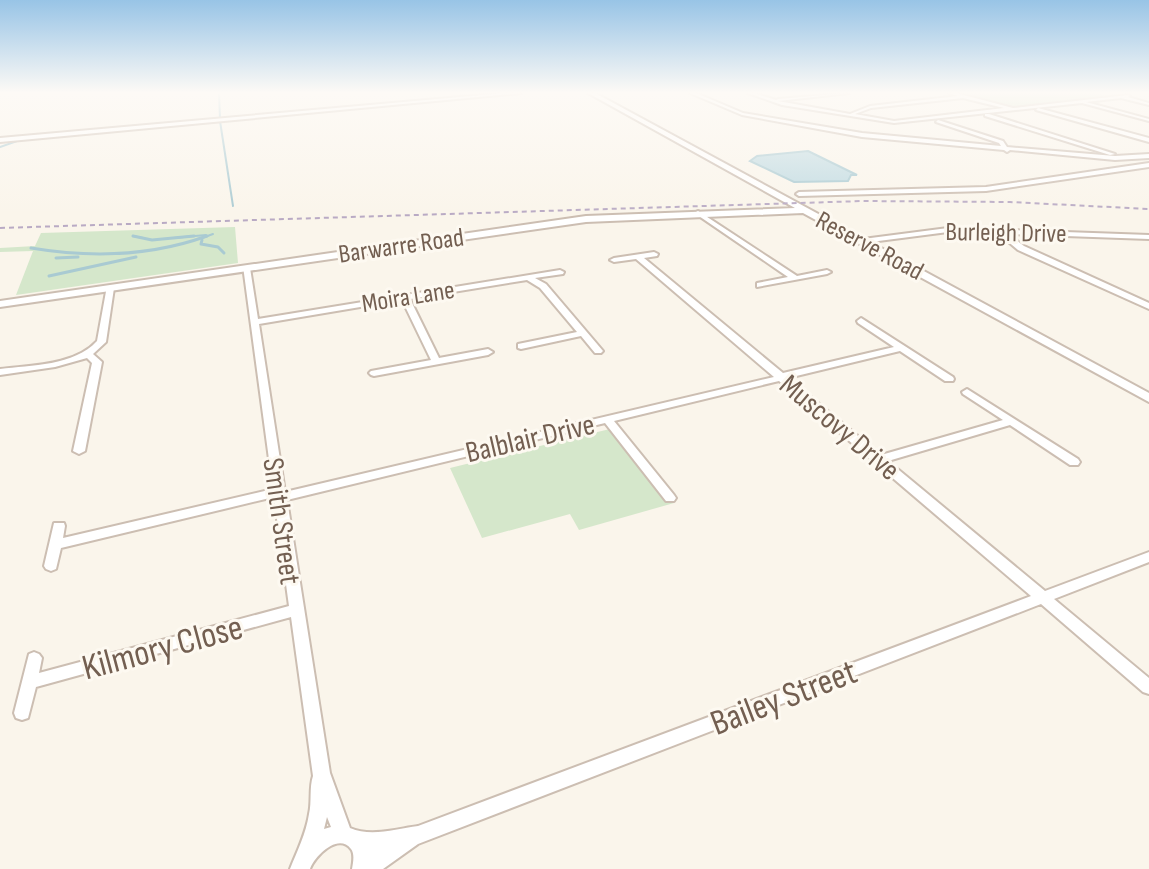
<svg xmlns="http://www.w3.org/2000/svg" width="1149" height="869" font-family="'Sofia Sans Condensed',sans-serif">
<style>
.green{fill:#d5e7cb}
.water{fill:#c1dbe2;stroke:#a9cad2;stroke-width:2}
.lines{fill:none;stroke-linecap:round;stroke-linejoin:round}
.stream-far1{stroke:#a9cad2;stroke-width:2}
.stream{stroke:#a9cad2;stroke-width:3}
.minor-casing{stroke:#ccbeb2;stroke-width:4}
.tertiary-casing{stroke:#ccbeb2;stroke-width:4}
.minor{fill:#fff;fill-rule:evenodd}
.tertiary{fill:#fff;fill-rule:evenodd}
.rail{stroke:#b9aac4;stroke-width:2;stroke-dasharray:5 4;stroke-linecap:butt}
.labels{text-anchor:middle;stroke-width:6;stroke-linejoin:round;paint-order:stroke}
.far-street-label{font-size:26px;fill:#735f51;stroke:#fdf9f1}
.street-label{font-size:30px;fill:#735f51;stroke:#fdf9f1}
.near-street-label{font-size:36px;fill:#735f51;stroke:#fdf9f1}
</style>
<rect width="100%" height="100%" fill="#faf5eb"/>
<g class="green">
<polygon points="962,93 1097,93 1105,96 1012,107"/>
<polygon points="235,227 238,263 16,295 33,251 0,252 0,248 35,246 41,233"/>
<polygon points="614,428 674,503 579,530 570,514 482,538 450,468"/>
</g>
<polygon class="water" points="808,151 857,175 851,175 848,181 794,182 750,161 757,156"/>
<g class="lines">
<g class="stream-far1">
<polyline points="219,93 220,119"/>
<polyline points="220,121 233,206"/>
<polyline points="0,138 501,93"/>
<polyline points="0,147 17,141"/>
<polyline points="133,236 143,238"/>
<polyline points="173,238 206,235"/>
<polyline points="202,238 213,234"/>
</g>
<g class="stream">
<polyline points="133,236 152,240 194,236"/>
<polyline points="202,240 201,244 218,247 224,253"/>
<path d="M31,248C91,258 149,257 207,236"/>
<polyline points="56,258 78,257"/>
<polyline points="49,276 136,257"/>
</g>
<defs>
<g id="minor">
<polygon points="505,93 521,93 0,142 0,138"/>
<polygon points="690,93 696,93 743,113 862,133 1001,146 999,143 936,122 938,120 1003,141 1007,147 1115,156 1149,154 1149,158 1115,160 1010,150 1007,152 1004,150 862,137 742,115"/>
<path d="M748,93H754L776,100L778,99L849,93L778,101L850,114L870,106L958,96L949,93H956L1013,108L1128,95L1130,96L1128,97L1149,103V105L1121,98L1086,102L1149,119V121L1082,103L894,123L782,105ZM963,98L1004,108L894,121L855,114L871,108Z"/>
<polygon points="1038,108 1149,138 1149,142 1036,110"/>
<polygon points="985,114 989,114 1115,154 1110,155 985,116"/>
<polygon points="1149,163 1149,167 986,191 799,196 796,194 799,192 986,187"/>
<polygon points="698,211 797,276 827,270 831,272 827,274 757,287 757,283 788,277 696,214 696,212"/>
<polygon points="948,228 1149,235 1149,239 1008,234 1024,246 1149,303 1149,309 1018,250 999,234 948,232 863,243 859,241 863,239"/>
<path d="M654,252L658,254L657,256L644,258L783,373L894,347L858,323L857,321L861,318L953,377L954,379L953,381H945L900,351L788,378L881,455L1003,420L963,394L962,392L967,389L1078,459L1080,462L1078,465H1070L1010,425L888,461L1045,591L1149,552V562L1054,599L1149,678V694L1143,692L1041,604L418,844L383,869H352C353,863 355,854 351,849C338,832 314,857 310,869H290C297,851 306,834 309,814C312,802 309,788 313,776L291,617L36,687L28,718L22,720L16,718L14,713L29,654L34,652L39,654L42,658L39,673L289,606L274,497L61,548L56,569L51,571L46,569L44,566L54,523H64L65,526L63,538L273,489L243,266L250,268L258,319L560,270L564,272L563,274L535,278L546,284L603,351L601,353H595L581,336L521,349L518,348V344L577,332L540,288L527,280L410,299L439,358L488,349L493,352L488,355L374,376L371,375L369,373L371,371L431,360L402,300L259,324L285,492L774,377L636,259L614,262L610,260L614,258ZM779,381L1031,596L418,826C396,829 371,837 350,828L330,773L287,500L605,423L666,501H674L676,498L674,495L614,421ZM327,817L331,827L324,829Z"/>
<path d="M107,286H113L114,288L106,342L93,354L102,362L85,451L79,454L73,451L92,363L87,358L55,367L0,375V369C31,365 74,366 97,341Z"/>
</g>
<polygon id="tertiary" points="588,93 595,93 1149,393 1149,402 803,213 586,222 0,307 0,301 586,216 795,208"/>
</defs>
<use href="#minor" class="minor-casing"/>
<use href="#tertiary" class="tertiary-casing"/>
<use href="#minor" class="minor"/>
<use href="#tertiary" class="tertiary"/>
<polyline class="rail" points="0,228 863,201 1010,202 1149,209"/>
</g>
<linearGradient id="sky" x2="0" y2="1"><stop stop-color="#98c4e6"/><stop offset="0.43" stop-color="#fdfaf6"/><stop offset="1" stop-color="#fdfaf6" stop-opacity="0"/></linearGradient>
<rect width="1149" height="215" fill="url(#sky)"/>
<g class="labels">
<g class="far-street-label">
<text transform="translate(1006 232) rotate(1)" y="9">Burleigh Drive</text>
<text transform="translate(401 245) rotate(-8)" y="9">Barwarre Road</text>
<text transform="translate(870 245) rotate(28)" y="9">Reserve Road</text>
<text transform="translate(408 296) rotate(-9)" y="9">Moira Lane</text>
</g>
<g class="street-label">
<text transform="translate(840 427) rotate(40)" y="10">Muscovy Drive</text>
<text transform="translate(530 438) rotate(-13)" y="10">Balblair Drive</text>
<text transform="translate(282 521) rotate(82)" y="10">Smith Street</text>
</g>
<g class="near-street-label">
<text transform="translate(162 646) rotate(-15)" y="13">Kilmory Close</text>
<text transform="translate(783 696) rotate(-21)" y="13">Bailey Street</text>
</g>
</g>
</svg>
